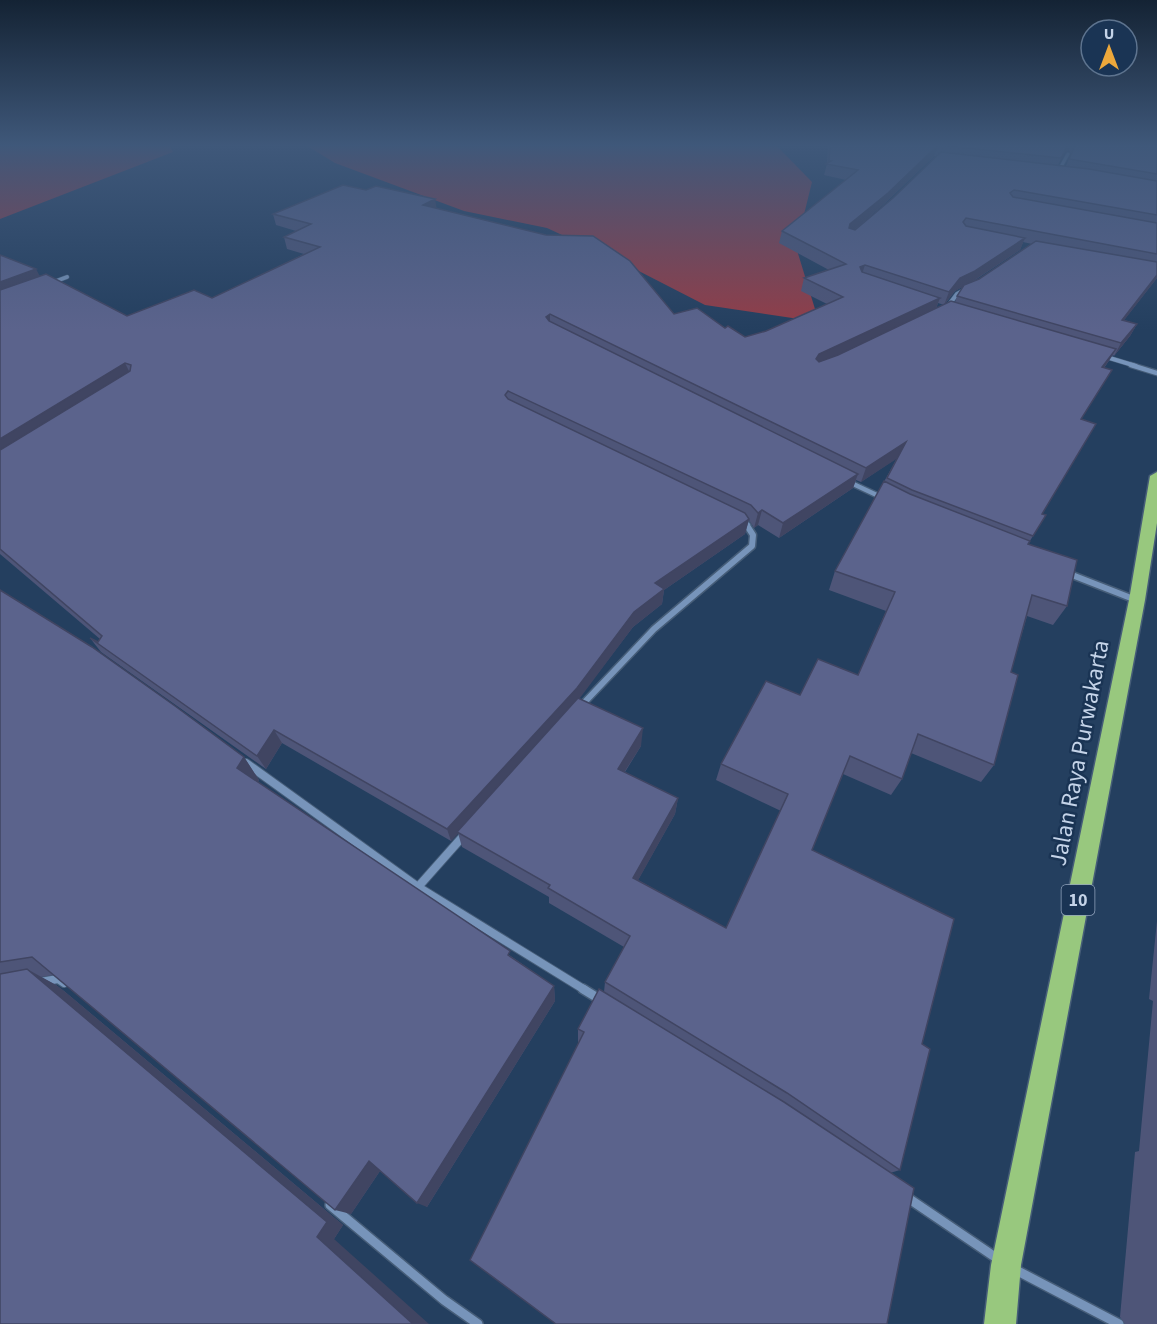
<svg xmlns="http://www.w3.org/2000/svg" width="1157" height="1324" font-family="'Source Sans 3',sans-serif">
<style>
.green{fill:#923d48}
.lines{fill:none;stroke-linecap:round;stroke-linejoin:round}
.street-far5-casing{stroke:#465d78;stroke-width:4.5}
.street-far4-casing{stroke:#465d78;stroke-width:5}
.street-far3-casing{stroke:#465d78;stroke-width:7}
.street-far2-casing{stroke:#465d78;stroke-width:9}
.street-far1-casing{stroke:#465d78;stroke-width:10}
.street-casing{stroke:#465d78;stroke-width:12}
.highway-casing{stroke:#465d78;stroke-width:3}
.street-far5{stroke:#7794ba;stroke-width:3}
.street-far4{stroke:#7794ba;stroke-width:4}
.street-far3{stroke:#7794ba;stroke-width:4.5}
.street-far2{stroke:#7794ba;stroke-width:6}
.street-far1{stroke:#7794ba;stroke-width:8}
.street{stroke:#7794ba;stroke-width:9}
.highway{fill:#98c87e;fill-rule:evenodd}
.wall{fill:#4e5578;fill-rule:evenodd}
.shaded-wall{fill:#404562}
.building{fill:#5b638c;stroke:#404562;stroke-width:1.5}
.labels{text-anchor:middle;stroke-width:5;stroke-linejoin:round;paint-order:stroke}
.shield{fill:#1a3454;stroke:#91a3bc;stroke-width:1.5}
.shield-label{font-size:18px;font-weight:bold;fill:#c4d3e8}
.near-street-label{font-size:24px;fill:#c4d3e8;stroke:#1a3454}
</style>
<rect width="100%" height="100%" fill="#243f5f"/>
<g class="green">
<polygon points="0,144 169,144 173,152 0,219"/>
<polygon points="304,144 775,144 812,182 796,247 819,322 705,305 629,266 547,228 464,211 335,163"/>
</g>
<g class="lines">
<defs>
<polyline id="street-far5" points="1058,172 1068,154"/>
<g id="street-far4">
<polyline points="51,283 67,277"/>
<polyline points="948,306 957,294 966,289"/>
<polyline points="1103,356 1136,366"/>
</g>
<g id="street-far3">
<polyline points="1131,365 1157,373"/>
<polyline points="849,482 883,498"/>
<polyline points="741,521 748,525"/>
</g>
<g id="street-far2">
<polyline points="1067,573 1136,600"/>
<polyline points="581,706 654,629 752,546 753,535 746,524"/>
</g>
<g id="street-far1">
<polyline points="246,763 418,887 585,990"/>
<polyline points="418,887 465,834"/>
<polyline points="40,982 58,979 64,983"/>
</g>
<g id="street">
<polyline points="583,989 601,1000"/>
<polyline points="905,1196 998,1259"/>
<polyline points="330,1205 444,1300 478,1324"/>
<polyline points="1014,1269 1119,1324"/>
</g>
<polygon id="highway" points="1157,472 1157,523 1145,600 1021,1265 1016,1324 984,1324 991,1265 1129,600 1150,476"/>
</defs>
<use href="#street-far5" class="street-far5-casing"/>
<use href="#street-far4" class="street-far4-casing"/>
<use href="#street-far3" class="street-far3-casing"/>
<use href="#street-far2" class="street-far2-casing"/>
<use href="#street-far1" class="street-far1-casing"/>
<use href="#street" class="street-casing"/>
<use href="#highway" class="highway-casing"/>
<use href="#street-far5" class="street-far5"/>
<use href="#street-far4" class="street-far4"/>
<use href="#street-far3" class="street-far3"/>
<use href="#street-far2" class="street-far2"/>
<use href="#street-far1" class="street-far1"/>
<use href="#street" class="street"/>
<use href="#highway" class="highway"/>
</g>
<g class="wall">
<path d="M828,144H1157V278L1124,320L1137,324L1130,336L1114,356L1113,355L1104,368L1081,419L1042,514L1046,515L1028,544L1067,606L1053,625L1027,616L1011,672L994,765L981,782L911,753L902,779L891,795L843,774L812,850L922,1044L900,1170L890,1173L578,1043V1029L604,992L605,982L624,947L549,903V897L462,847L458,833L451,841L282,743L266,769L101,652L90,638L98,642L100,639L0,554V255L40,276L127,316L212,298L304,254L287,249L284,237L296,231L276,225L273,214L366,190L437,209L674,314L725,328L745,337L766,331L827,304L801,291L804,278L829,270L779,243L782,231L846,180L824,175L827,164ZM1069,150L1071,154L1066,166L1058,165L1065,152ZM934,156H937L893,198L854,230L884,204ZM1023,242L1032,244L979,279L972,282L1020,250ZM964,286L957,296L955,302L945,304L955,291ZM938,303L944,305L936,309ZM897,458L835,571L829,590L886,611L858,675L800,695L721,764L716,780L781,811L726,928L638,880L675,814L678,798L625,772L641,746L579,698L633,627L662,604L664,590L745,534L749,520L754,528L758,525L779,538L853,488L856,480L861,482Z"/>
<polygon points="0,590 244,757 259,780 258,782 554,986 555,1001 427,1207 380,1171 351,1214 54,975 41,977 56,985 64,991 343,1225 334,1239 0,1324"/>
<polygon points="1157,921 1157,1324 1125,1324 1120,1317 1135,1152 1139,1151 1153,1001 1149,999"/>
</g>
<g class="shaded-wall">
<polygon points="1068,144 1072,144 1069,150 1065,152 1056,169"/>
<polygon points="938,145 934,156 884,204 847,236 850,224"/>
<polygon points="435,199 437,211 423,205"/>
<polygon points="1025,238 1020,250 970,283 955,291 944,305 949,292 960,278"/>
<polygon points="865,265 861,277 860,267"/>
<polygon points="36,269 43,282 0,298 0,282"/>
<polygon points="1157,275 1157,278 1115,332 1122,320"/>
<polygon points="940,298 935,311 813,372 816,359 819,354"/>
<polygon points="550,314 550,327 546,317"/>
<polygon points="1137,324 1130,336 1114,356 1121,343"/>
<polygon points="1116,349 1108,362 1094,381 1102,367"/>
<polygon points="125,363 132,377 0,460 0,439"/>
<polygon points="906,442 901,456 861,482 866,468"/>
<polygon points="858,474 853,488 779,538 783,523"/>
<polygon points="762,510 758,525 754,528 758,513"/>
<polygon points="749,519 745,534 664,590 662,604 633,627 577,702 457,832 458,834 451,841 447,829 655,583"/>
<polygon points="643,728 641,746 616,785 618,769"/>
<polygon points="274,730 282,743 266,769 257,756"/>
<polygon points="244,757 259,780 253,790 237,768"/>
<polygon points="678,798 675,814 631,893 633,878"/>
<polygon points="27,969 56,985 64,991 343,1225 334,1239 429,1324 413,1324 317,1237"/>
<polygon points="554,986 555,1001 427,1207 417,1203"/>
<polygon points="369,1161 382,1168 351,1214 335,1210"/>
</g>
<g class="building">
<polygon points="830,144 1068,144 1061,158 938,145 888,193 850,224 849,228 855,230 893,198 941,152 1089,169 1157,181 1157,215 1014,190 1010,193 1013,197 1157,223 1157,254 966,218 963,222 966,226 1025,238 975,271 960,278 949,292 865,265 860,267 862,272 940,298 819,354 816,359 819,362 838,355 951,301 1116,349 1102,367 1112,370 1081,419 1096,424 1042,514 1046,515 1033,536 912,490 887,478 906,442 866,468 550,314 546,317 549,321 858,474 783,523 762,510 758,513 751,505 508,391 505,395 508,399 745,513 749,519 655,583 664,589 634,612 577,688 447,829 274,730 257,756 90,638 98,642 102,636 0,549 0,450 130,371 131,365 125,363 0,439 0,290 46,274 127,316 194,290 212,298 320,247 284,237 311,224 273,214 343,185 366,190 376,186 435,199 423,205 546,235 593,236 630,261 674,314 697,308 725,328 728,326 745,337 766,331 843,297 804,278 846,264 782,231 858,170 826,164 831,161 829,161"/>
<polygon points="1076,144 1157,144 1157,174 1069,159"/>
<polygon points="1036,241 1157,262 1157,275 1122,320 1137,324 1121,343 957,296 964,285 979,279"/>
<polygon points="0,255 36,269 0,282"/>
<polygon points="884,481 910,494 1030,541 1028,544 1077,560 1067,606 1032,595 1011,672 1018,675 994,765 918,734 902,779 850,756 812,850 954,919 922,1044 930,1049 900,1170 787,1093 605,982 630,936 548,888 550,885 457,832 578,698 643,728 618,769 678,798 633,878 726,928 788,794 721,764 766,681 800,695 818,659 858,675 895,592 835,571"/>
<polygon points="0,590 92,647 175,706 244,757 237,768 510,951 508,955 554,986 417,1203 369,1161 335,1210 32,957 0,962"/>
<polygon points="27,969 327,1222 317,1237 413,1324 0,1324 0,974"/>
<polygon points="599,989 784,1102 914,1188 887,1324 556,1324 470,1260 584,1032 578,1029"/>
</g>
<linearGradient id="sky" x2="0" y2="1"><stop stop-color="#142334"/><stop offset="0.44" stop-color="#3f587a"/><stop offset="1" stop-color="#3f587a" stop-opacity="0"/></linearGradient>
<rect width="1157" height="330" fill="url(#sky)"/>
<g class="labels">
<rect class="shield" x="1061.5" y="885" width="33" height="30" rx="4.5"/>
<g class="shield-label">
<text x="1078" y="906">10</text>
</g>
<g class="near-street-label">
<text transform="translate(1079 753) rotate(-79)" y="8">Jalan Raya Purwakarta</text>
</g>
</g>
<g transform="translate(1109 48)"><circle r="28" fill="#1a3454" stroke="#5e748f" stroke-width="1.5"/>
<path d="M0-4.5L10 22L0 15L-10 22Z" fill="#eda83b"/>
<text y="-9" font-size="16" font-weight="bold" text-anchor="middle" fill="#c4d3e8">U</text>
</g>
</svg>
